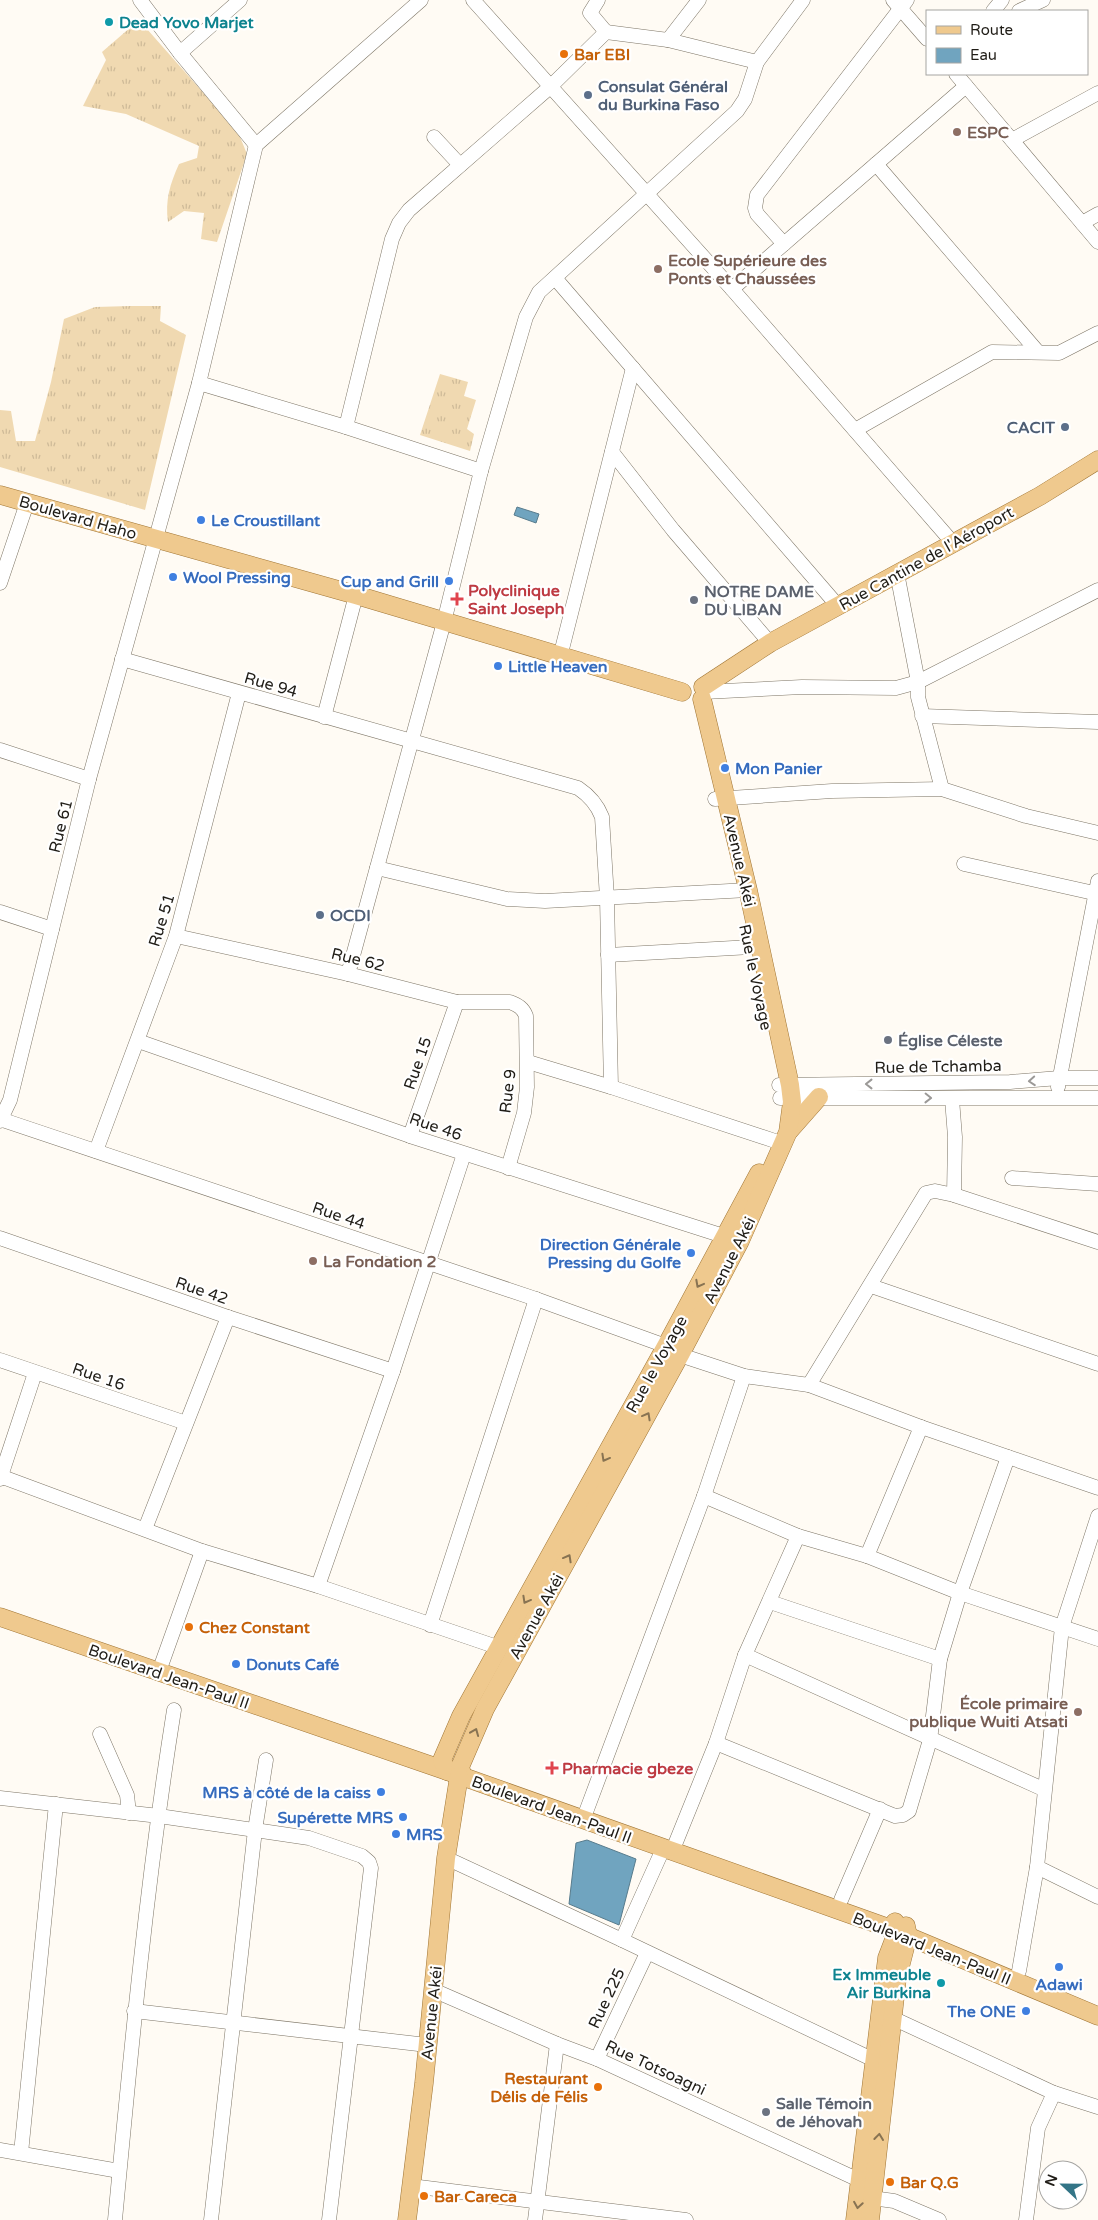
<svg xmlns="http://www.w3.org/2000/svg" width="1098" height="2220" font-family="'Varela Round',sans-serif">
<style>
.grass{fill:url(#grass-tufts)}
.water{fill:#70a4bf;stroke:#587c8d}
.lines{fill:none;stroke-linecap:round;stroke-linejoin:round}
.minor-casing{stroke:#7e7667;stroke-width:15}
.major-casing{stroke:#a07534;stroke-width:19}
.minor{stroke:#fff;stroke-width:14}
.major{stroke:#efc98e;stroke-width:18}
.oneway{stroke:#9b9997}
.oneway2{stroke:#887352}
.culture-dot{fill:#0f9aa8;stroke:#fff;stroke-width:2}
.food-dot{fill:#e8710a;stroke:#fff;stroke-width:2}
.service-dot{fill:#5c6f8a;stroke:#fff;stroke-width:2}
.education-dot{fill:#8d6e63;stroke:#fff;stroke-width:2}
.shop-dot{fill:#3f7fe0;stroke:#fff;stroke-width:2}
.health-dot{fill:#e0444e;stroke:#fff;stroke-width:2}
.worship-dot{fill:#6b7280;stroke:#fff;stroke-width:2}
.labels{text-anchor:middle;stroke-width:4.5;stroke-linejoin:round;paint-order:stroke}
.culture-label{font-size:16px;font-weight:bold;fill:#0d838f;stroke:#fff;text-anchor:start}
.food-label{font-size:16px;font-weight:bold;fill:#c56008;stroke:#fff;text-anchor:start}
.service-label{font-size:16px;font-weight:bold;fill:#4e5e75;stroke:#fff;text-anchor:start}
.education-label{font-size:16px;font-weight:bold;fill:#785e54;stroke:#fff;text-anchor:start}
.street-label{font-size:16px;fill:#201d17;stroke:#fff}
.shop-label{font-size:16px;font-weight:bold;fill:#366cbe;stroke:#fff;text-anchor:start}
.health-label{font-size:16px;font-weight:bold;fill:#be3a42;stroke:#fff;text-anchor:start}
.worship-label{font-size:16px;font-weight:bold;fill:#5b616d;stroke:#fff;text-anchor:start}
</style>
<defs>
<pattern id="grass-tufts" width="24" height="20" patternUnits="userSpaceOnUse" patternTransform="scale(1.25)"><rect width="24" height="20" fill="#f0d9b1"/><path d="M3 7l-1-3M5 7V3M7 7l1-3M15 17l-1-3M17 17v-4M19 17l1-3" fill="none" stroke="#ceba98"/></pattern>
</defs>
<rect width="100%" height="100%" fill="#fffbf4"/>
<g class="grass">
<path d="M139,20L238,132L247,154L217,242L201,239L204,213L184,211L168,222C165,200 170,184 179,164L197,158L199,146L126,114L83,106L106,60L102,52Z"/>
<polygon points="130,306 161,306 160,321 186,335 145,510 0,467 0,410 11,411 16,441 35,441 51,382 64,319 95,307"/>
<polygon points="440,374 468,382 464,396 476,400 467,429 474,434 470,451 420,435"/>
</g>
<g class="water">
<polygon points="517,507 539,514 536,523 514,515"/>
<polygon points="587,1840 636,1859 619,1925 569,1904 576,1843"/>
</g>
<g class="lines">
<defs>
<g id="minor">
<polyline points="140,0 180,53 256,145"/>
<polyline points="473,0 732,289 953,543"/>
<polyline points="598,0 590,13 606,32"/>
<polyline points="893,0 927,39"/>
<polyline points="993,11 1002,0"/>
<polyline points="1019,11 1043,0"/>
<polyline points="668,40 699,0"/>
<polyline points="180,53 240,0"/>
<polyline points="956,74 1098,242"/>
<polyline points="434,137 460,165"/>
<polyline points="1012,140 1098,93"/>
<polyline points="876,164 1037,351"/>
<polyline points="1082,223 1098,214"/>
<polyline points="784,244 757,214 755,208 757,195 907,0"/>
<polyline points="555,278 838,606"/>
<polyline points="732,289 966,86"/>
<polyline points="199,383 346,427 481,471"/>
<polyline points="346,427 392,239 399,223 409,210 550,87 606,32 668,40 757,62"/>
<polyline points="855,430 992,352 1059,353 1098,333"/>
<polyline points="612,452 673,530 770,643"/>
<polyline points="897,573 918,682 918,697 942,789"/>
<polyline points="0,583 27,503"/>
<polyline points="560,657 633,368"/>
<path d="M122,659L578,788C590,796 597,804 602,817L607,898L611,1087"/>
<polyline points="704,692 802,687 896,688 918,682 1098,590"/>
<polyline points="922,716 1098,722"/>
<polyline points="324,717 356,595"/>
<polyline points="0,750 89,779"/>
<polyline points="715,799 832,791 942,789 1026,816 1098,833"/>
<polyline points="964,864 1098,894"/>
<polyline points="377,868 507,899 545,901 748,890"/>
<polyline points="0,912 52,929"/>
<path d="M176,936L348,974L457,1002H510C518,1005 523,1008 526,1016L527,1087L524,1113L508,1168"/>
<polyline points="608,955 751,947"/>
<polyline points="348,974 444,622 481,471 526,317 539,292 737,111 745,99 757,62 803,0"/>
<polyline points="138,1041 410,1136 733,1239"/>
<polyline points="528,1062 611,1087 775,1141 782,1146"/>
<polyline points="779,1085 1010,1082 1059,1078 1098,1078"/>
<polyline points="1058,1087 1098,881"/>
<polyline points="780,1098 1098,1098"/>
<polyline points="952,1099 955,1137 954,1195"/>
<polyline points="0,1119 536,1299 666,1346 680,1355 744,1376 809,1385 921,1427 1098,1488"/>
<polyline points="0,1121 10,1100 89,779 199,383 256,145 421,0"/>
<polyline points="410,1136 457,1002"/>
<polyline points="96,1151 176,936 239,693"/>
<polyline points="1012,1178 1098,1184"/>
<polyline points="0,1238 228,1317 393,1371"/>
<polyline points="871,1286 1098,1364"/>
<polyline points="0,1360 186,1423"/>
<polyline points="809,1385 926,1193 935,1191 954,1195 1098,1242"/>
<polyline points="0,1476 202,1551 318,1586 500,1648"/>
<polyline points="0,1479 35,1373"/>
<polyline points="704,1496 798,1536 867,1556 960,1593 1098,1639"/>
<polyline points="145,1529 228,1317"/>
<polyline points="867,1556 921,1427"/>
<polyline points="318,1586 393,1371 464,1154"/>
<polyline points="770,1602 940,1659"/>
<polyline points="430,1625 536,1299"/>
<polyline points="745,1655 1043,1789"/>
<polyline points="162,1663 202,1551"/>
<polyline points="100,1734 127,1795 129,1813"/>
<polyline points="716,1743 895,1816 903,1815 909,1811 930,1740 940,1659 960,1593 1008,1457"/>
<polyline points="0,1798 159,1816 309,1838 362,1856 369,1862 371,1868 329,2220"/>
<polyline points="586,1812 704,1496 744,1376"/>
<polyline points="676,1842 716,1743 745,1655 798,1536"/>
<polyline points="446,1858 622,1940 663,1849"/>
<polyline points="1037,1867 1098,1897"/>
<polyline points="841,1900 880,1809"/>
<polyline points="622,1940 876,2061"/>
<polyline points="1019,1971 1037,1867 1062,1627 1098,1516"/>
<polyline points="433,1990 557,2044 597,2059 861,2181"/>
<polyline points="134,2011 427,2045"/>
<polyline points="886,2015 1054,2093 1098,2107"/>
<polyline points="597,2059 647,1953"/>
<polyline points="0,2150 119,2171"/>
<polyline points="21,2153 56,1804"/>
<polyline points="411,2186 686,2220"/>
<polyline points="872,2198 894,2201 939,2220"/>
<path d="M115,2220C131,2049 147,1879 174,1710"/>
<polyline points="211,2220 255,1830 266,1760"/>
<polyline points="535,2220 557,2044"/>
<polyline points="1026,2220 1038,2128 1054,2093"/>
</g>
<g id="major">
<polyline points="0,495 356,595 682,692"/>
<polyline points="703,687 770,643 1040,496 1098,460"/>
<polyline points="789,1131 819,1097"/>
<polyline points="0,1617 447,1771 886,1927 1098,2016"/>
<polyline points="447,1771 442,1760 461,1716 666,1346 759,1173"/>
<polyline points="463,1777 460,1767 485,1709 680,1355 740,1241 788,1132 792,1102 790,1085 748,890 702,699"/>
<polyline points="407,2220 424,2083 446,1858 459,1776"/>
<polyline points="855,2220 887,1958 897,1932 895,1922"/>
<polyline points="870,2220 897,1979 908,1936 906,1926"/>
</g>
</defs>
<use href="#minor" class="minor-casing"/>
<use href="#major" class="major-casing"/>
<use href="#minor" class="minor"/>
<use href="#major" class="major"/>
</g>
<defs><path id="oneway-chevron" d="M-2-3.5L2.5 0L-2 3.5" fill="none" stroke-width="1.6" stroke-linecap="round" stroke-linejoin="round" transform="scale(1.25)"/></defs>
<g class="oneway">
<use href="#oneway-chevron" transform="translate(1032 1081) rotate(176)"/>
<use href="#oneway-chevron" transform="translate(869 1084) rotate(180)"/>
<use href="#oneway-chevron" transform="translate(928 1098) rotate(1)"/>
</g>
<g class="oneway2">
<use href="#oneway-chevron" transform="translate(699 1284) rotate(118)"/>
<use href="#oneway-chevron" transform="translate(647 1416) rotate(-61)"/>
<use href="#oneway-chevron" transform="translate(605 1458) rotate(119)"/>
<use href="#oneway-chevron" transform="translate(568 1558) rotate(-61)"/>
<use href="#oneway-chevron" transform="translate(526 1600) rotate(119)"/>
<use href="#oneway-chevron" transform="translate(475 1732) rotate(-68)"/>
<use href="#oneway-chevron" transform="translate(879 2137) rotate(-83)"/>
<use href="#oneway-chevron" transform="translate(858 2205) rotate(99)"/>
</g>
<g class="culture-dot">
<circle cx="109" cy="22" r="5"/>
<circle cx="941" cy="1983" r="5"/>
</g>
<g class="food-dot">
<circle cx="564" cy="54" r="5"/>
<circle cx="189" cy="1627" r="5"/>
<circle cx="598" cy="2087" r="5"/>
<circle cx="890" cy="2182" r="5"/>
<circle cx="424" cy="2196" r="5"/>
</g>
<g class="service-dot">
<circle cx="588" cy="95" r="5"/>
<circle cx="1065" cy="427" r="5"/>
<circle cx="320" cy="915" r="5"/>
</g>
<g class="education-dot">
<circle cx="957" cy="132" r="5"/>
<circle cx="658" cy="269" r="5"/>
<circle cx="313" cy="1261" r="5"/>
<circle cx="1078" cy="1712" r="5"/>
</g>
<g class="shop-dot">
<circle cx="201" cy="520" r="5"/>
<circle cx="173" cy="577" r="5"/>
<circle cx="449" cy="581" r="5"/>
<circle cx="498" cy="666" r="5"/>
<circle cx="725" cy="768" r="5"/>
<circle cx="691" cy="1253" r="5"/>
<circle cx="236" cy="1664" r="5"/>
<circle cx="381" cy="1792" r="5"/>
<circle cx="403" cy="1817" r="5"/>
<circle cx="396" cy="1834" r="5"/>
<circle cx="1059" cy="1967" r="5"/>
<circle cx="1026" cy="2011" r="5"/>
</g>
<g class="health-dot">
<path d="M454.5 591.5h5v5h5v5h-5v5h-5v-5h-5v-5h5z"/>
<path d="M549.5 1760.5h5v5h5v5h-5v5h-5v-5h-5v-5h5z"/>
</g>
<g class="worship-dot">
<circle cx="694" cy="600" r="5"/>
<circle cx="888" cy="1040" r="5"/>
<circle cx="766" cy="2112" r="5"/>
</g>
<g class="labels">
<g class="culture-label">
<text x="119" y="28">Dead Yovo Marjet</text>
<text x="931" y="1980" text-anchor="end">Ex Immeuble<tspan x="931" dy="18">Air Burkina</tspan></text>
</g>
<g class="food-label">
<text x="574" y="60">Bar EBI</text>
<text x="199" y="1633">Chez Constant</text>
<text x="588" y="2084" text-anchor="end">Restaurant<tspan x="588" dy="18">Délis de Félis</tspan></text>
<text x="900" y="2188">Bar Q.G</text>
<text x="434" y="2202">Bar Careca</text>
</g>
<g class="service-label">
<text x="598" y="92">Consulat Général<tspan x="598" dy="18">du Burkina Faso</tspan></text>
<text x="1055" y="433" text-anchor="end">CACIT</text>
<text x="330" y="921">OCDI</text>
</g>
<g class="education-label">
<text x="967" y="138">ESPC</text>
<text x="668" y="266">Ecole Supérieure des<tspan x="668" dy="18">Ponts et Chaussées</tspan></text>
<text x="323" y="1267">La Fondation 2</text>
<text x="1068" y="1709" text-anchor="end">École primaire<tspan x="1068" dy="18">publique Wuiti Atsati</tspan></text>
</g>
<g class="street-label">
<text transform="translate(78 517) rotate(16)" y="6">Boulevard Haho</text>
<text transform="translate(926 558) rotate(-29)" y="6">Rue Cantine de l'Aéroport</text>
<text transform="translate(271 684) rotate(16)" y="6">Rue 94</text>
<text transform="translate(60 826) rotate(-76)" y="6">Rue 61</text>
<text transform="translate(740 860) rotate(77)" y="6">Avenue Akéi</text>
<text transform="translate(161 920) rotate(-73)" y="6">Rue 51</text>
<text transform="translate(358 959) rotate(14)" y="6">Rue 62</text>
<text transform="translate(756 977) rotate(78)" y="6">Rue le Voyage</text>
<text transform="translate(417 1063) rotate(-71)" y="6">Rue 15</text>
<text transform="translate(938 1066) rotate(-1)" y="6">Rue de Tchamba</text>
<text transform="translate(507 1091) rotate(-83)" y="6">Rue 9</text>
<text transform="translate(436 1126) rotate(19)" y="6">Rue 46</text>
<text transform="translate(339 1215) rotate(19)" y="6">Rue 44</text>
<text transform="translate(729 1260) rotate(-63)" y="6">Avenue Akéi</text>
<text transform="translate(202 1290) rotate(19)" y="6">Rue 42</text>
<text transform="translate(656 1364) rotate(-61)" y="6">Rue le Voyage</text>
<text transform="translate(99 1376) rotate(19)" y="6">Rue 16</text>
<text transform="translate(536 1616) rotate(-61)" y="6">Avenue Akéi</text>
<text transform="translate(169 1676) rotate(19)" y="6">Boulevard Jean-Paul II</text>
<text transform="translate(552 1809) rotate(20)" y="6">Boulevard Jean-Paul II</text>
<text transform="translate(932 1948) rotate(22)" y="6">Boulevard Jean-Paul II</text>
<text transform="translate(606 1998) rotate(-65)" y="6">Rue 225</text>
<text transform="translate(431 2013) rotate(-84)" y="6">Avenue Akéi</text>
<text transform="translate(656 2067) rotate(25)" y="6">Rue Totsoagni</text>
</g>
<g class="shop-label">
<text x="211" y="526">Le Croustillant</text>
<text x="183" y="583">Wool Pressing</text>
<text x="439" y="587" text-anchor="end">Cup and Grill</text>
<text x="508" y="672">Little Heaven</text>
<text x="735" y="774">Mon Panier</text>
<text x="681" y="1250" text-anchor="end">Direction Générale<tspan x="681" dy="18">Pressing du Golfe</tspan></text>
<text x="246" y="1670">Donuts Café</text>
<text x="371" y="1798" text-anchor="end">MRS à côté de la caiss</text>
<text x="393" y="1823" text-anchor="end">Supérette MRS</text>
<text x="406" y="1840">MRS</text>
<text x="1059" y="1990" text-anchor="middle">Adawi</text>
<text x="1016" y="2017" text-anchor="end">The ONE</text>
</g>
<g class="health-label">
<text x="468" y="596">Polyclinique<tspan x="468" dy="18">Saint Joseph</tspan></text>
<text x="562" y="1774">Pharmacie gbeze</text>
</g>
<g class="worship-label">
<text x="704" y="597">NOTRE DAME<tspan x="704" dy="18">DU LIBAN</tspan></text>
<text x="898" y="1046">Église Céleste</text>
<text x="776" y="2109">Salle Témoin<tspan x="776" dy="18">de Jéhovah</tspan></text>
</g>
</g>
<rect x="926" y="10" width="162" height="65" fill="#ffffff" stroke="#a6a5a2"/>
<rect x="936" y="26" width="25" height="8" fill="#efc98e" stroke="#a6a5a2"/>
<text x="970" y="35" font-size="15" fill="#201d17">Route</text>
<rect x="936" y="48" width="25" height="15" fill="#70a4bf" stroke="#a6a5a2"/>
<text x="970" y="60" font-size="15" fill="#201d17">Eau</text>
<g transform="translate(1063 2185) rotate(292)"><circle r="24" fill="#ffffff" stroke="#a6a5a2"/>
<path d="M0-4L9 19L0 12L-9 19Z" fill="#337587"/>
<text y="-8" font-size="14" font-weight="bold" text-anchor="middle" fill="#201d17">N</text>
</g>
</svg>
